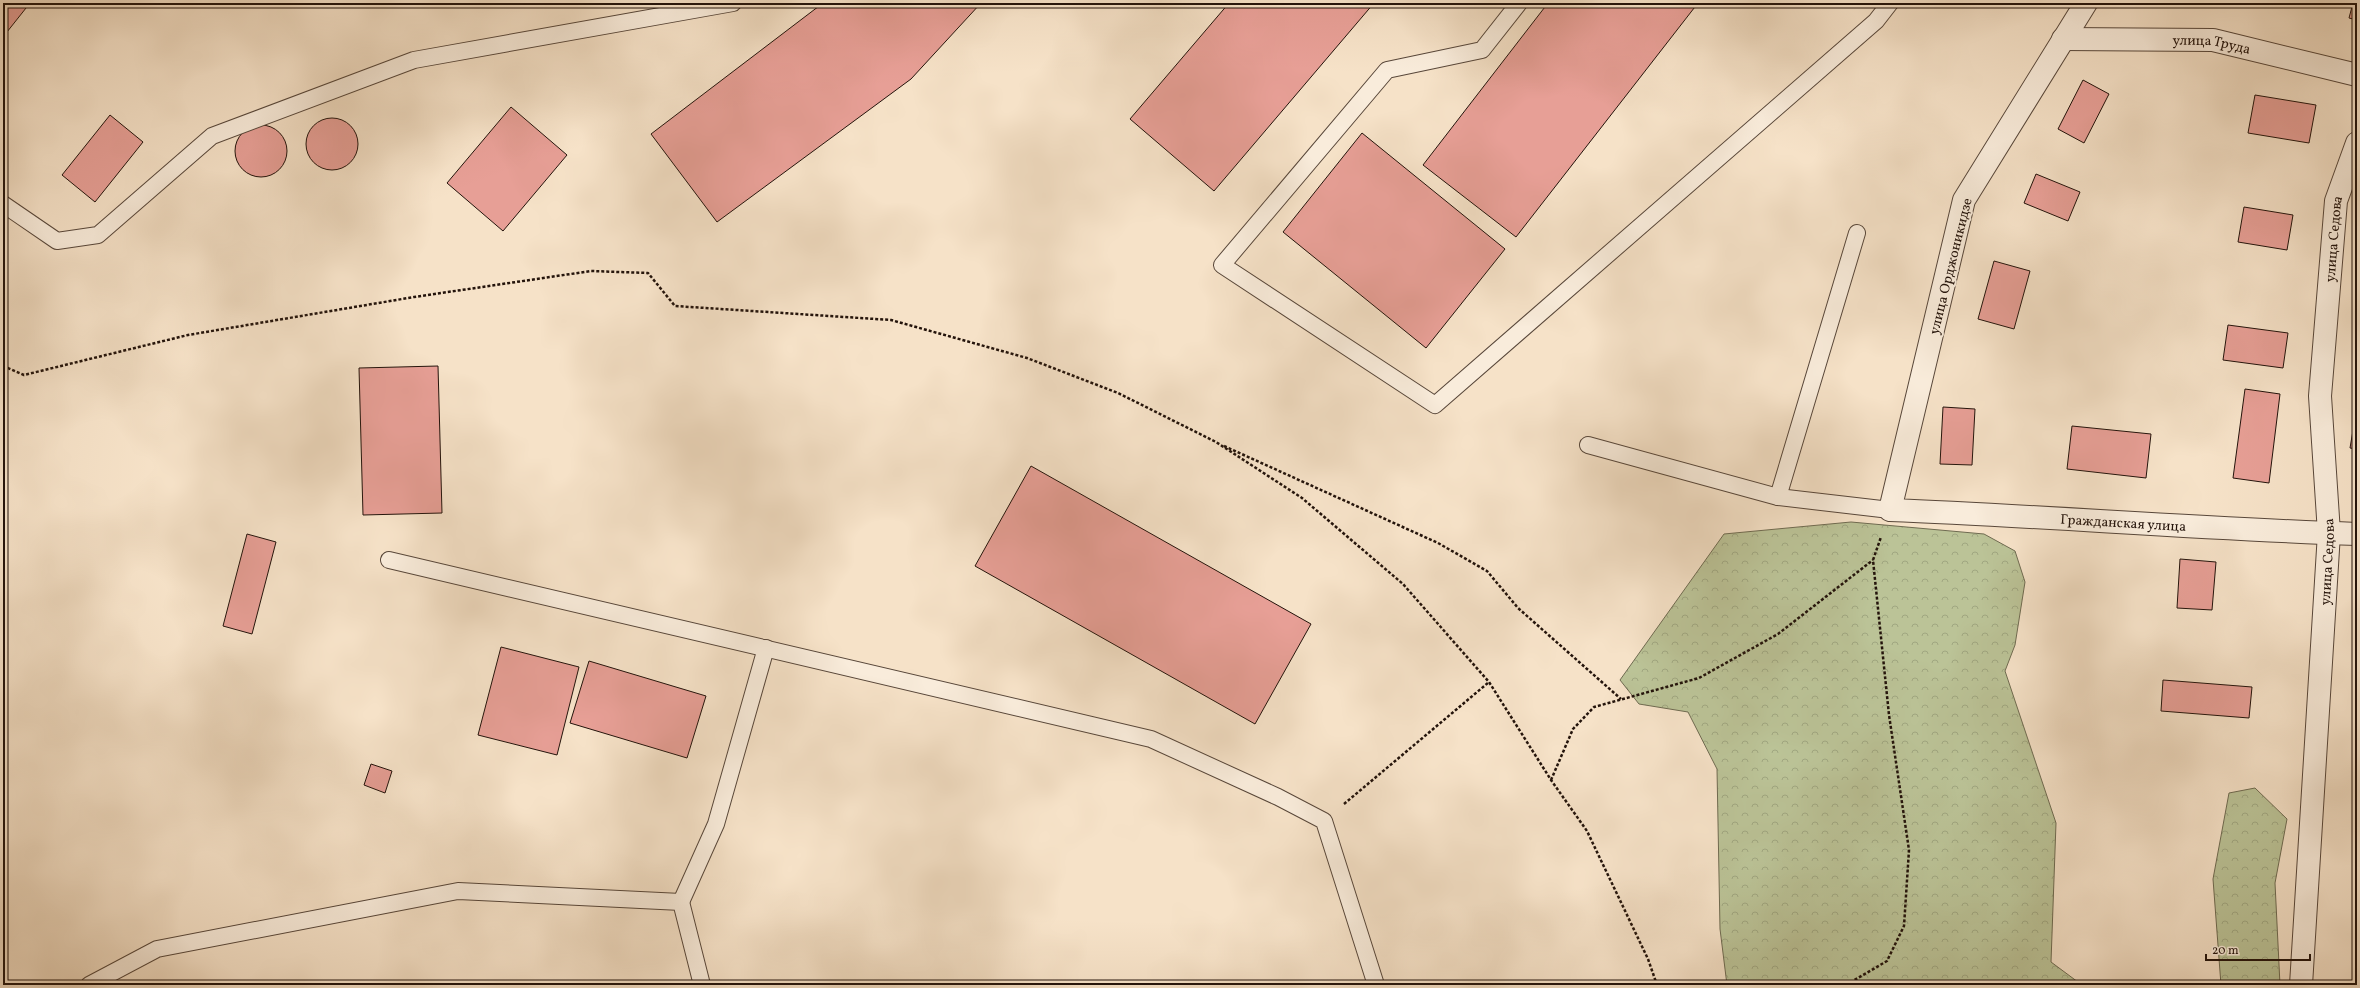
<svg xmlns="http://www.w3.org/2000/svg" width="2360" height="988" font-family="Vollkorn,serif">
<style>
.forest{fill:url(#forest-crowns);stroke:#6f6b51}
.building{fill:#e79f96;stroke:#23130b}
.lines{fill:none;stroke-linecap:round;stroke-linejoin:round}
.service-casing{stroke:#58473a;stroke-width:18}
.minor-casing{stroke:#58473a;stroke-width:24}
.path{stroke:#23130b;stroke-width:2.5;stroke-dasharray:3 2;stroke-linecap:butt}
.service{stroke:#f9ecdb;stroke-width:16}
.minor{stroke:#f9ecdb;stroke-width:22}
.labels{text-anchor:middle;stroke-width:4;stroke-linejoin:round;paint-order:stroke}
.street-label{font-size:14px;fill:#23130b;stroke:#f9ecdb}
</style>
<defs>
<pattern id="forest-crowns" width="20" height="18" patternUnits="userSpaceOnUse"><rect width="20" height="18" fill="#bbc397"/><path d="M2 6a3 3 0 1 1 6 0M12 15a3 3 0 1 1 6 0" fill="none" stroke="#a0a781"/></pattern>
</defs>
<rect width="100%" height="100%" fill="#f6e2c8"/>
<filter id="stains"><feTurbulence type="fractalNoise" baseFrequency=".005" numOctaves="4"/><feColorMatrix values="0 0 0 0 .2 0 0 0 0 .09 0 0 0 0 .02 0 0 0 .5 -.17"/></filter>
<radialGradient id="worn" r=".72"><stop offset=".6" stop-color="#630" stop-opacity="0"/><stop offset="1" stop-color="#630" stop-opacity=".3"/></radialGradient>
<g class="forest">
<polygon points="1851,522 1984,534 2015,551 2025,582 2015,645 2005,671 2056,823 2051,962 2082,985 1727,985 1720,929 1717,769 1688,712 1639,704 1620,680 1724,534"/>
<polygon points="2255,788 2287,819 2275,883 2280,985 2221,985 2213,879 2229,793"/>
</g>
<g class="building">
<polygon points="3,3 30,3 3,37"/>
<polygon points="823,3 981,3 911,79 717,222 651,134"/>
<polygon points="1229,3 1374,3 1214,191 1130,119"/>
<polygon points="1548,3 1698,3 1516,237 1423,165"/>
<polygon points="2353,3 2357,3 2357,20 2349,18"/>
<polygon points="2083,80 2109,94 2084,143 2058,129"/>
<polygon points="2255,95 2316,105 2309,143 2248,133"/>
<polygon points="511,107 567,155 503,231 447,183"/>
<polygon points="110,115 143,142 95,202 62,175"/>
<circle cx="332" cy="144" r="26"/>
<circle cx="261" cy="151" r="26"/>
<polygon points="1362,133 1505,249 1426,348 1283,232"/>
<polygon points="2036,174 2080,192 2068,221 2024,203"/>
<polygon points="2244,207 2293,215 2287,250 2238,242"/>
<polygon points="1994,261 2030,271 2014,329 1978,319"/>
<polygon points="2228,325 2288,333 2283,368 2223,360"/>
<polygon points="438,366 442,513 363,515 359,368"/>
<polygon points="2245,389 2280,394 2269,483 2233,478"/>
<polygon points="1943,407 1975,409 1972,465 1940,464"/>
<polygon points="2357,407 2357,449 2350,448"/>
<polygon points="2072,426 2151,434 2146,478 2067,469"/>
<polygon points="1031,466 1311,624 1255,724 975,566"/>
<polygon points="247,534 276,542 252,634 223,626"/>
<polygon points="2180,559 2216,562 2212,610 2177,608"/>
<polygon points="501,647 579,667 557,755 478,735"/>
<polygon points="589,661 706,696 687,758 570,723"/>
<polygon points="2163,680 2252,687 2249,718 2161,711"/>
<polygon points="371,764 392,771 385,793 364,785"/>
</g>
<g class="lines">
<defs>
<g id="service">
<polyline points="1519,3 1482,50 1387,70 1222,265 1435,405 1876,21 1890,3"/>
<polyline points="3,204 57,241 98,235 212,136 414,60 733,3"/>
<polyline points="1588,445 1778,497 1890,510"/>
<polyline points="1778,497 1857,233"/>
<polyline points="389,560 1151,739 1278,797 1324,821 1376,985"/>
<polyline points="681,902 716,824 766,648"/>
<polyline points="89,985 157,949 458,891 681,902 702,985"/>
</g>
<g id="minor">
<path id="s1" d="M2086,3L1964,200L1890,510C2046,516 2201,529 2357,534"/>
<path id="s2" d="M2063,39L2213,40L2357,75"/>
<path id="s3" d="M2301,985L2329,533L2320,396L2336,201L2357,143"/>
</g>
</defs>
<use href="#service" class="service-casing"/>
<use href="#minor" class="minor-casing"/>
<g class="path">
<polyline points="3,366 24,375 188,335 414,297 591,271 648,273 675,306 891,320 1027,358 1118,393 1216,442 1302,498 1403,584 1489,682 1551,780 1587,831 1648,959 1657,985"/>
<polyline points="1224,446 1438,543 1487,571 1518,608 1621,699"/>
<polyline points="1551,780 1573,729 1594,707 1699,678 1778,634 1873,560"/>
<polyline points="1344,804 1489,682"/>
<polyline points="1846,985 1887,961 1904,926 1909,850 1889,715 1873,560 1881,537"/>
</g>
<use href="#service" class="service"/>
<use href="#minor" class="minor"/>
</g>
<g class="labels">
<g class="street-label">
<text dy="5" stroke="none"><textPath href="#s2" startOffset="149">улица Труда</textPath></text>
<text dy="5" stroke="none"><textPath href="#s3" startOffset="748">улица Седова</textPath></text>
<text transform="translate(1950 266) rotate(-76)" y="5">улица Орджоникидзе</text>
<text dy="5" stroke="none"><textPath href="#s1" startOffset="784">Гражданская улица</textPath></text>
<text dy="5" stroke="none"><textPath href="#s3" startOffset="424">улица Седова</textPath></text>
</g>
</g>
<rect width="2360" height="988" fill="none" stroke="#f6e2c8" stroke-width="16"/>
<rect x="4" y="4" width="2352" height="980" fill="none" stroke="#23130b" stroke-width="2"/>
<rect x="8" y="8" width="2344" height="972" fill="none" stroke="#23130b"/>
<path d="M2206 954v6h104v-6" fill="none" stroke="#23130b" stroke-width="2"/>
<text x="2212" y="954" font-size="12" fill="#23130b" stroke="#f9ecdb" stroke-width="3" paint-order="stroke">20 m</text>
<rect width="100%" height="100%" filter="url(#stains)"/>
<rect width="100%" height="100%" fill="url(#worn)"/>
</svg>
